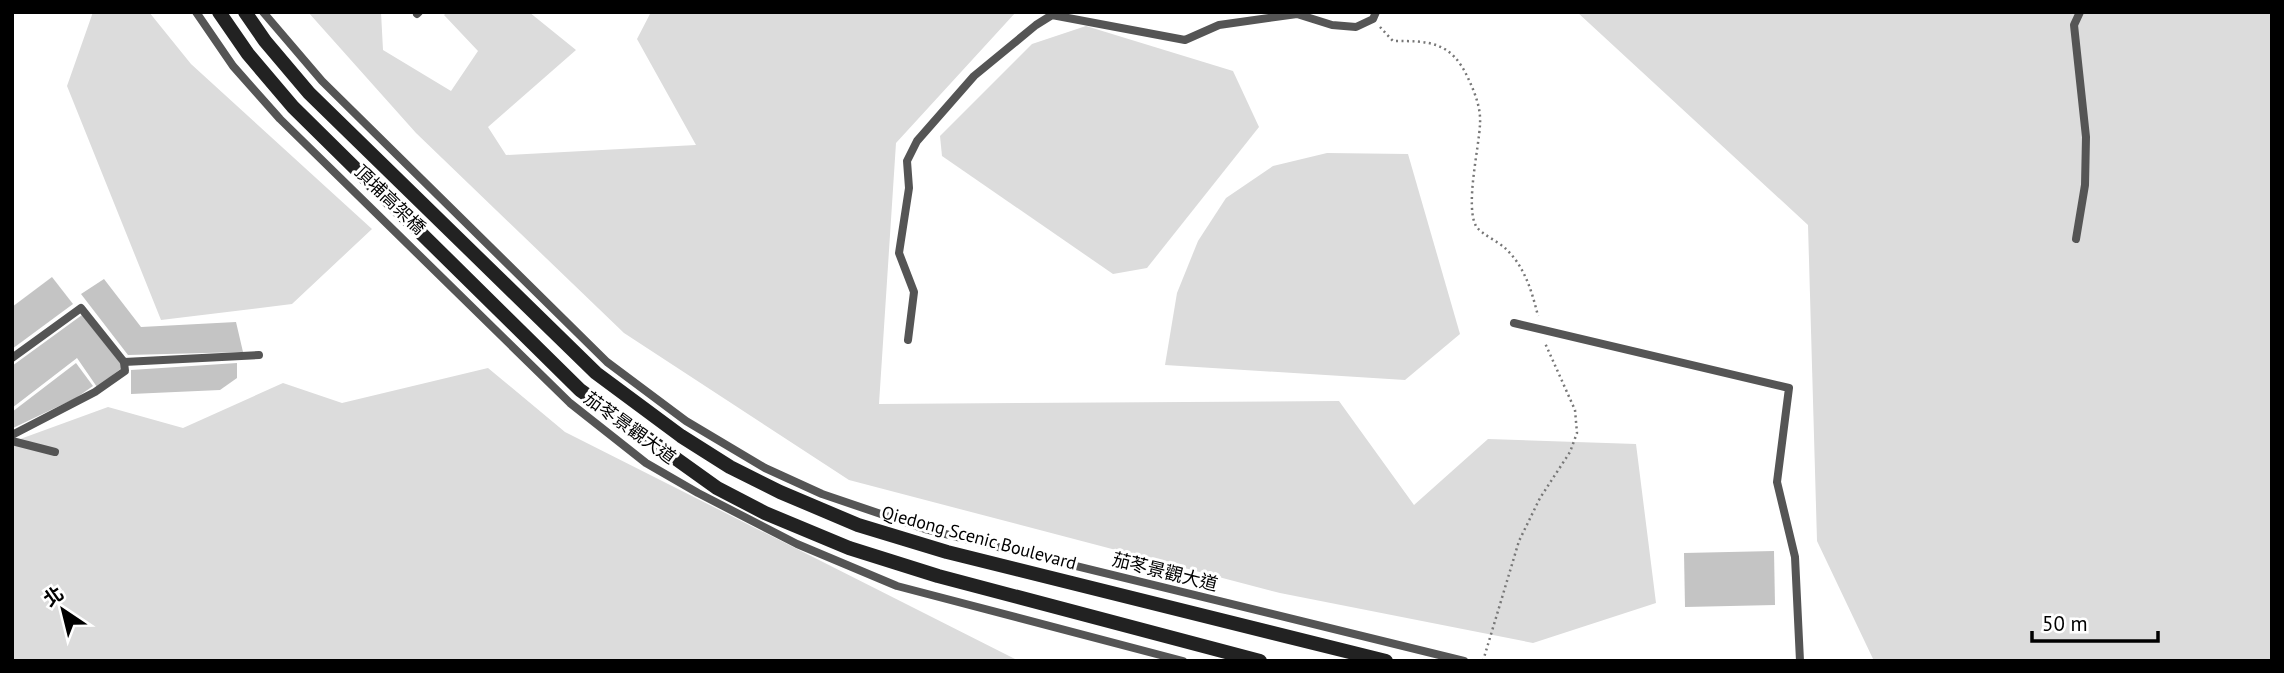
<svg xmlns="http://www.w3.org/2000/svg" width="2284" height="673" font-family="'PT Sans','Noto Sans TC',sans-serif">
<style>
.green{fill:#dcdcdc}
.building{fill:#c4c4c4}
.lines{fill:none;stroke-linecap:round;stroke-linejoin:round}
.path{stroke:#777;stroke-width:2.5;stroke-dasharray:2 3.5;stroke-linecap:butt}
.lane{stroke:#555;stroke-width:8}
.secondary{stroke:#222;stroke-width:14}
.labels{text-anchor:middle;stroke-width:6;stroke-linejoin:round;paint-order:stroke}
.street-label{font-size:18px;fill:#000;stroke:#fff}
</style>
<rect width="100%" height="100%" fill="#fff"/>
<g class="green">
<polygon points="93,12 149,12 191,64 372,229 292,304 161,320 67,86"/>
<polygon points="308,12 381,12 383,50 451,91 478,51 444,15 447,12 529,12 576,50 488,127 506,155 696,145 637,39 651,12 1016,12 896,143 879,404 1339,401 1414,505 1488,439 1636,444 1656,603 1533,643 1280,593 849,480 624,333 416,133"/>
<polygon points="1577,12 2272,12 2272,661 1874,661 1817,541 1808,225"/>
<polygon points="1086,26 1233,71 1259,127 1147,268 1113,274 942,156 940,136 1032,44"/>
<polygon points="1327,153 1408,154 1460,334 1405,380 1165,365 1177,293 1198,241 1226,198 1273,166"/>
<polygon points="488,368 565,432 1019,661 12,661 12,442 108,407 183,428 283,383 342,403"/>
</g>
<g class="building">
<polygon points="52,277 73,304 12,349 12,307"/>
<polygon points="104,279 141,327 236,322 243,352 128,355 81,294"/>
<polygon points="82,315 123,367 97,387 77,358 12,408 12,366"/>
<polygon points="76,363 93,386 76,398 13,428 12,412"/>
<polygon points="237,363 237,378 220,390 131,394 131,370"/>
<polygon points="1774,551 1775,605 1685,607 1684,553"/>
</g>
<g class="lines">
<g class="path">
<path d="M1380,27L1393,41C1429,41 1451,41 1468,78C1475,93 1481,108 1480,124C1479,148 1465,206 1476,226C1482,235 1498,241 1506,249C1525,267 1532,292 1538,316"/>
<polyline points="1483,661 1519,541 1540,498 1570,452 1577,433 1575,410 1545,343"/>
</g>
<g class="lane">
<polyline points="196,12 233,66 280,119 570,403 646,463 698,493 797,544 897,586 1183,661"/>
<polyline points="263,12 322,81 607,362 686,421 765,468 822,494 925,529 1464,661"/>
<polyline points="417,14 419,12"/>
<polyline points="2076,239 2085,185 2086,137 2074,25 2080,12"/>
<polyline points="1514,323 1789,388 1777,482 1795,557 1800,661"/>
<polyline points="908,340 914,292 899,253 909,188 907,161 917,141 974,76 1036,25 1052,15 1185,40 1219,25 1297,14 1332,25 1356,27 1373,19 1376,12"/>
<polyline points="12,358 81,308 124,362 259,355"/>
<polyline points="12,435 95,392 125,371 124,362"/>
<polyline points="12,441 55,452"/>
</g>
<g class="secondary">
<polyline points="219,12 248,54 293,107 580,390 717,488 765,513 849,548 938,576 1260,661"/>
<polyline points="245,12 265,41 309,93 596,373 681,436 730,467 780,492 858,525 947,552 1386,661"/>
</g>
</g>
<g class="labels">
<g class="street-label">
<text transform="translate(390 200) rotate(44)" y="6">頂埔高架橋</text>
<text transform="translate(630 428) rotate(36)" y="6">茄苳景觀大道</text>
<text transform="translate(979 538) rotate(15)" y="6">Qiedong Scenic Boulevard</text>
<text transform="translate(1165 572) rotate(14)" y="6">茄苳景觀大道</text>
</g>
</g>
<rect width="2284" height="673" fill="none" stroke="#000000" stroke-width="28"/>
<g transform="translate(63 610) rotate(325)" stroke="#ffffff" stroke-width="5" paint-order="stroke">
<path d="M0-5L12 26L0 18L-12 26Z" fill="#000000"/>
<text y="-10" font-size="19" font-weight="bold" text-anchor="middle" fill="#000000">北</text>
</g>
<path d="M2032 631v10h126v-10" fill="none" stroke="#000000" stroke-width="3.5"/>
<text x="2042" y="631" font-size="21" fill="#000000" stroke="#ffffff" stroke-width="5" paint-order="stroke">50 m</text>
</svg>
